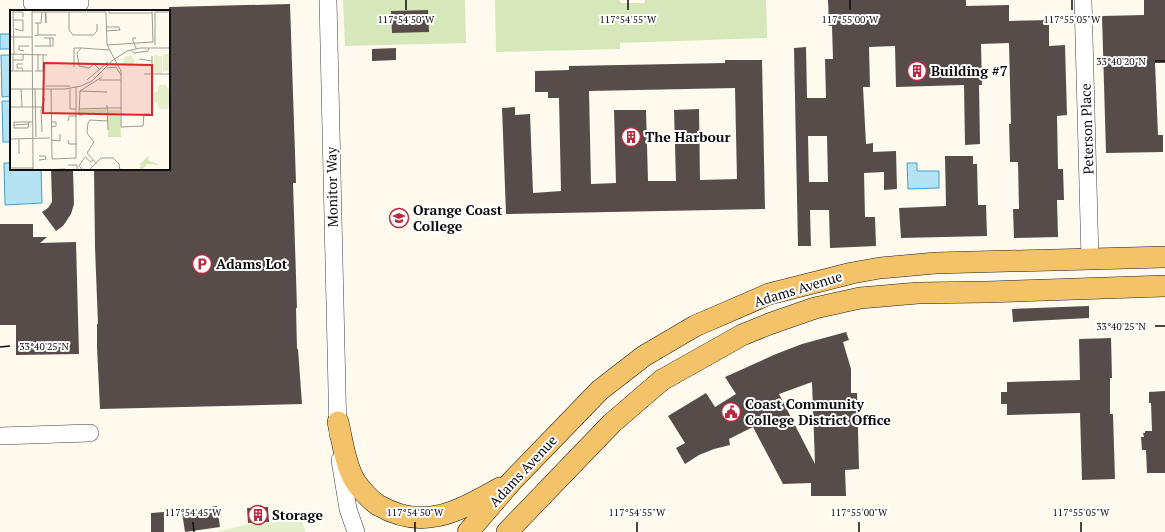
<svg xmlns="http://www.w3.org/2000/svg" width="1165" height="532" font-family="'PT Serif',serif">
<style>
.green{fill:#d6e8b9}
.pitch{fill:#e6efcb}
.water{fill:#b5e3f4;stroke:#3ea0c9}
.building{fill:#564d4a;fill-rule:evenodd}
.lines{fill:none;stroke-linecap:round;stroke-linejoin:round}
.minor-casing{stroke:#404040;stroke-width:18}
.major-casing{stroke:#1e1e1e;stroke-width:22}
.minor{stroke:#fff;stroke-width:17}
.major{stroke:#f4c369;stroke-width:21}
.ticks{fill:none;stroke:#0d0d0d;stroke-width:1.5}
.labels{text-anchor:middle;stroke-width:4;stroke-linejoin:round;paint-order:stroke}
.poi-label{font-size:14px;font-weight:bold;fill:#0d0d0d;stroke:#fff;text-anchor:start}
.street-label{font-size:14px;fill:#0d0d0d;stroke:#fff}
.inset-road{fill:none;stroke:#9e9b94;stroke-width:1}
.view{fill:#d62828;fill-opacity:0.15;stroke:#d62828;stroke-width:2}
.inset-edge{fill:none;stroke:#0d0d0d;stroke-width:2}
.ticks-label{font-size:10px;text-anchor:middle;fill:#0d0d0d;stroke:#fff;stroke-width:4;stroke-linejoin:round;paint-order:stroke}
</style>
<rect width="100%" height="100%" fill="#fefaee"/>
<g class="green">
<polygon points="343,0 465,0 466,43 345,46"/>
<polygon points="495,0 619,0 621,3 645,3 645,0 766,0 767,38 620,43 620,49 496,52"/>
</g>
<polygon class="pitch" points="291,519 302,521 306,532 216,532 248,524 271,523"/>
<g class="water">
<rect x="0" y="34" width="11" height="15"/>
<polygon points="1,55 11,55 11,96 2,97"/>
<polygon points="2,101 11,101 11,142 3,142"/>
<polygon points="4,163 11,163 11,169 41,169 42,203 5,205"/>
<polygon points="907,163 917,163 917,171 939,171 939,188 908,189"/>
</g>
<g class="building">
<path d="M828,0H966V6L1009,5V21L1049,20V46L1065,45L1067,115L1057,116L1058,169H1063L1064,200H1057L1058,237L1014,238L1013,209H1019L1018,162H1010L1009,124H1011L1009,43L981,44L982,85H979L980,144L965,145L964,85L896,87L895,46L869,47L870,87H863L866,144L873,143V152L896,151L897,189L884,190V172L864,173L865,217H875L876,246L830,248L829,210H810L811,246H798L794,48L806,47L807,98H826L825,59H833L832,26H829ZM808,136H827L828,182H809Z"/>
<polygon points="1144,0 1165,0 1165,63 1155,63 1158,135 1163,135 1163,152 1106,153 1102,16 1144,15"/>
<polygon points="290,4 296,183 293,183 297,308 296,308 297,349 298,349 302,404 100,409 97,347 97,324 98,324 95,247 94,169 169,169 169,7"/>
<polygon points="428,10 429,32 392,33 391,11"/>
<polygon points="396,48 396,60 372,61 372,49"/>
<path d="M725,60H762L765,209L506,214L502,108L515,107V115L530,114L533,193L561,191L559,98H548V92H535V71L569,70V66L725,63ZM735,88L737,179L700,180L699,109L674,110L676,181H648L646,110H614L616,183L591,184L589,91Z"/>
<polygon points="945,156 973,156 973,164 977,164 978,205 986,205 987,236 901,238 899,208 946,206"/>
<polygon points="51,169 73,169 74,204 71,214 63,226 56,231 42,212 48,208 52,202"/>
<polygon points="0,224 33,224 33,237 47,237 40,243 76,242 79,354 16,355 16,325 0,325"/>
<polygon points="1089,306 1089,318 1013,322 1012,309"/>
<path d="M846,332L849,340L843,342L851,369V393H857L859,469L845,470L846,496H811V483L783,484L753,427L729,439L730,445L714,449L699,455L685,464L676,448L685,443L668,416L706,393L715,407L736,394L725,377L776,354L802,344ZM812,382L815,464L779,394Z"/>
<polygon points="1111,338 1112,378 1110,378 1110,414 1113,414 1115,479 1082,480 1080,413 1007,415 1007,404 1001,404 1001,392 1007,392 1007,382 1080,380 1079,339"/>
<polygon points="1165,391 1165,473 1147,473 1146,450 1142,450 1141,437 1144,437 1143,433 1145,433 1145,431 1152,431 1151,403 1149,403 1149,392"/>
<polygon points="217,506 220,527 185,532 182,512"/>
<polygon points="268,507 269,522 248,523 247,508"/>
<polygon points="164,512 164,532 151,532 151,513"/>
</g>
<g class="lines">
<defs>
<g id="minor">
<polyline points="328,0 338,434"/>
<polyline points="1083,0 1090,259"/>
<polyline points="32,3 60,2 80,3 80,0"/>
<polyline points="0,436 90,433"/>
<polyline points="340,460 348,509 356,532"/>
</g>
<g id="major">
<path d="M338,422C342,439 344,457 351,473C355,484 369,499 378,505C424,532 458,511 500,488"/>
<polyline points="468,532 512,481 600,390 644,356 695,326 769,294 852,273 880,268 936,263 1165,257"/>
<polyline points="507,532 612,423 662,380 742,335 769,324 815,308 860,298 918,293 986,292 1165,286"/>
</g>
</defs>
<use href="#minor" class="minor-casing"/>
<use href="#major" class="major-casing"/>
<use href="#minor" class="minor"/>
<use href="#major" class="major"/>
</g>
<path class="ticks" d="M406,0V10M628,0V10M850,0V10M1072,0V10M1155,61H1165M1155,326H1165M0,347L10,346M193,522L194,532M415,522V532M637,522V532M859,522V532M1081,522V532"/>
<defs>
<symbol id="building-ring" viewBox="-11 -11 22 22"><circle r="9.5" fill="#fff" stroke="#b92a40" stroke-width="1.5"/><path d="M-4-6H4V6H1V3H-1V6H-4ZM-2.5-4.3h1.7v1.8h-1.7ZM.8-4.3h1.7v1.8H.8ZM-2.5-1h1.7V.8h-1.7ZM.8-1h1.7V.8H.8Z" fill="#b92a40"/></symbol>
<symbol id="university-ring" viewBox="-11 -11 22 22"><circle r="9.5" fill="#fff" stroke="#b92a40" stroke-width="1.5"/><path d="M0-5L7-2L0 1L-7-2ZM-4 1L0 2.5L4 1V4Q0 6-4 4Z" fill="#b92a40"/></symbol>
<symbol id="parking-ring" viewBox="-11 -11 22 22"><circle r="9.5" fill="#fff" stroke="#b92a40" stroke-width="1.5"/><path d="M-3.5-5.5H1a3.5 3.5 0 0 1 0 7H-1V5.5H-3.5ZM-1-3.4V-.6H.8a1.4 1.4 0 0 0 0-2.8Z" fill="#b92a40"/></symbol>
<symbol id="civic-ring" viewBox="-11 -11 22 22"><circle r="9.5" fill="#fff" stroke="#b92a40" stroke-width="1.5"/><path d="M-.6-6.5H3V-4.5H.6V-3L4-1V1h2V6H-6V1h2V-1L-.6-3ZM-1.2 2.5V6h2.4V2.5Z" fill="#b92a40"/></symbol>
</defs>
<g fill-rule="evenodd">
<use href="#building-ring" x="906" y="60" width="22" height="22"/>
<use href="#building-ring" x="620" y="126" width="22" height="22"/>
<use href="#university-ring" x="388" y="207" width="22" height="22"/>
<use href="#parking-ring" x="191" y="253" width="22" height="22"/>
<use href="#civic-ring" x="720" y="401" width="22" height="22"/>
<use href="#building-ring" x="247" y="504" width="22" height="22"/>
</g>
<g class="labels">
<g class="poi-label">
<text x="931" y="76">Building #7</text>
<text x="645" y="142">The Harbour</text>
<text x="413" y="215">Orange Coast<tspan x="413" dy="16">College</tspan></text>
<text x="216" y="269">Adams Lot</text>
<text x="745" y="409">Coast Community<tspan x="745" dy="16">College District Office</tspan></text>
<text x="272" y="520">Storage</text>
</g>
<g class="street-label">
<text transform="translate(1087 129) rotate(-92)" y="5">Peterson Place</text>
<text transform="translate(332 187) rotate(-91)" y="5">Monitor Way</text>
<text transform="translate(798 289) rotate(-17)" y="5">Adams Avenue</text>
<text transform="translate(523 471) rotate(-47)" y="5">Adams Avenue</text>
</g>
</g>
<g transform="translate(10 10)">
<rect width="160" height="160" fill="#fefaee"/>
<path d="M96,99V104H70V100ZM98,100H110L111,127H98ZM139,145L138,150L150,155L137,154L132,160L129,157L133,155H129L133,151L136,154L133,151Z" fill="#d6e8b9"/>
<path d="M153,44H160V61L153,62ZM144,45L152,46V63L143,62ZM113.5 51a5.5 5.5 0 1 1 11 0a5.5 5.5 0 1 1-11 0ZM149,75H156L160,81L158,99H149L147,93H144V83L147,82Z" fill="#e6efcb"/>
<path class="inset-road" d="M3,0L4,44M22,0L23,160M99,0V3H142M3,2H13V7M22,2H96L97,35L111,61V117L133,116L134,104H139M35,2L36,13V2M59,2V20L63,25H83L87,21V14M145,2V35M145,2H160M3,10H13V21L5,19M25,13H31L32,2M96,17H109L110,20L96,21M28,25H46M25,26L28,25V13M0,27H22M126,28H123V31L126,38M97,35L143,32L142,0M25,36H40V28H34M40,36H43V28H40M121,40L124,43L138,41L139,38M14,41L9,40V36H19M0,44L37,45M3,44V61M28,44V61M142,46V64M129,49L142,51M3,50H13V44M68,54H84M64,57V38H71M97,58L106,57L111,65M90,60L84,54L79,58L69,56L67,43L71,38L99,40M0,61H23M13,61L12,58H7V54H13M25,61H33V45M134,64H160M92,67L70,81L97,82M77,70L98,52M89,70H111M36,76H60M25,78L26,127M60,78V99H66M0,79H55L71,76L82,71L103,50L117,41L130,38H160M11,79L12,97M41,79L42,149L66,148V77M70,81L69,105H73M97,95L98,120M0,97H32M97,98H111M69,99L97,98M58,111L59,106H67M19,112L18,118H4V112H23M41,112H46V116L41,117M4,115L19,114M32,122L31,100L35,88M0,129L40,128M9,129V144M41,130L50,131V124M58,130L59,134H67M29,146H35L36,149L29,150M86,153L77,143L84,132L77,123L78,113L80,110L98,111M58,155H67V160M0,158H23M30,160L55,159M73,160L69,156L75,147L81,152L83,150M79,160L91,148H103L109,154L110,160"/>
<path class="view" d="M34,53L142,55V105L33,103Z"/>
<rect width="160" height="160" class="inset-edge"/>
</g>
<g class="ticks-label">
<text x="406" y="23">117°54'50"W</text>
<text x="628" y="23">117°54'55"W</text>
<text x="850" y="23">117°55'00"W</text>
<text x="1072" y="23">117°55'05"W</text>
<text x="1121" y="65">33°40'20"N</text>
<text x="1121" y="330">33°40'25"N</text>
<text x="44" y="350">33°40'25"N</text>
<text x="193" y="516">117°54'45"W</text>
<text x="415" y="516">117°54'50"W</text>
<text x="637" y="516">117°54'55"W</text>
<text x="859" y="516">117°55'00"W</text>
<text x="1081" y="516">117°55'05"W</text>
</g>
</svg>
